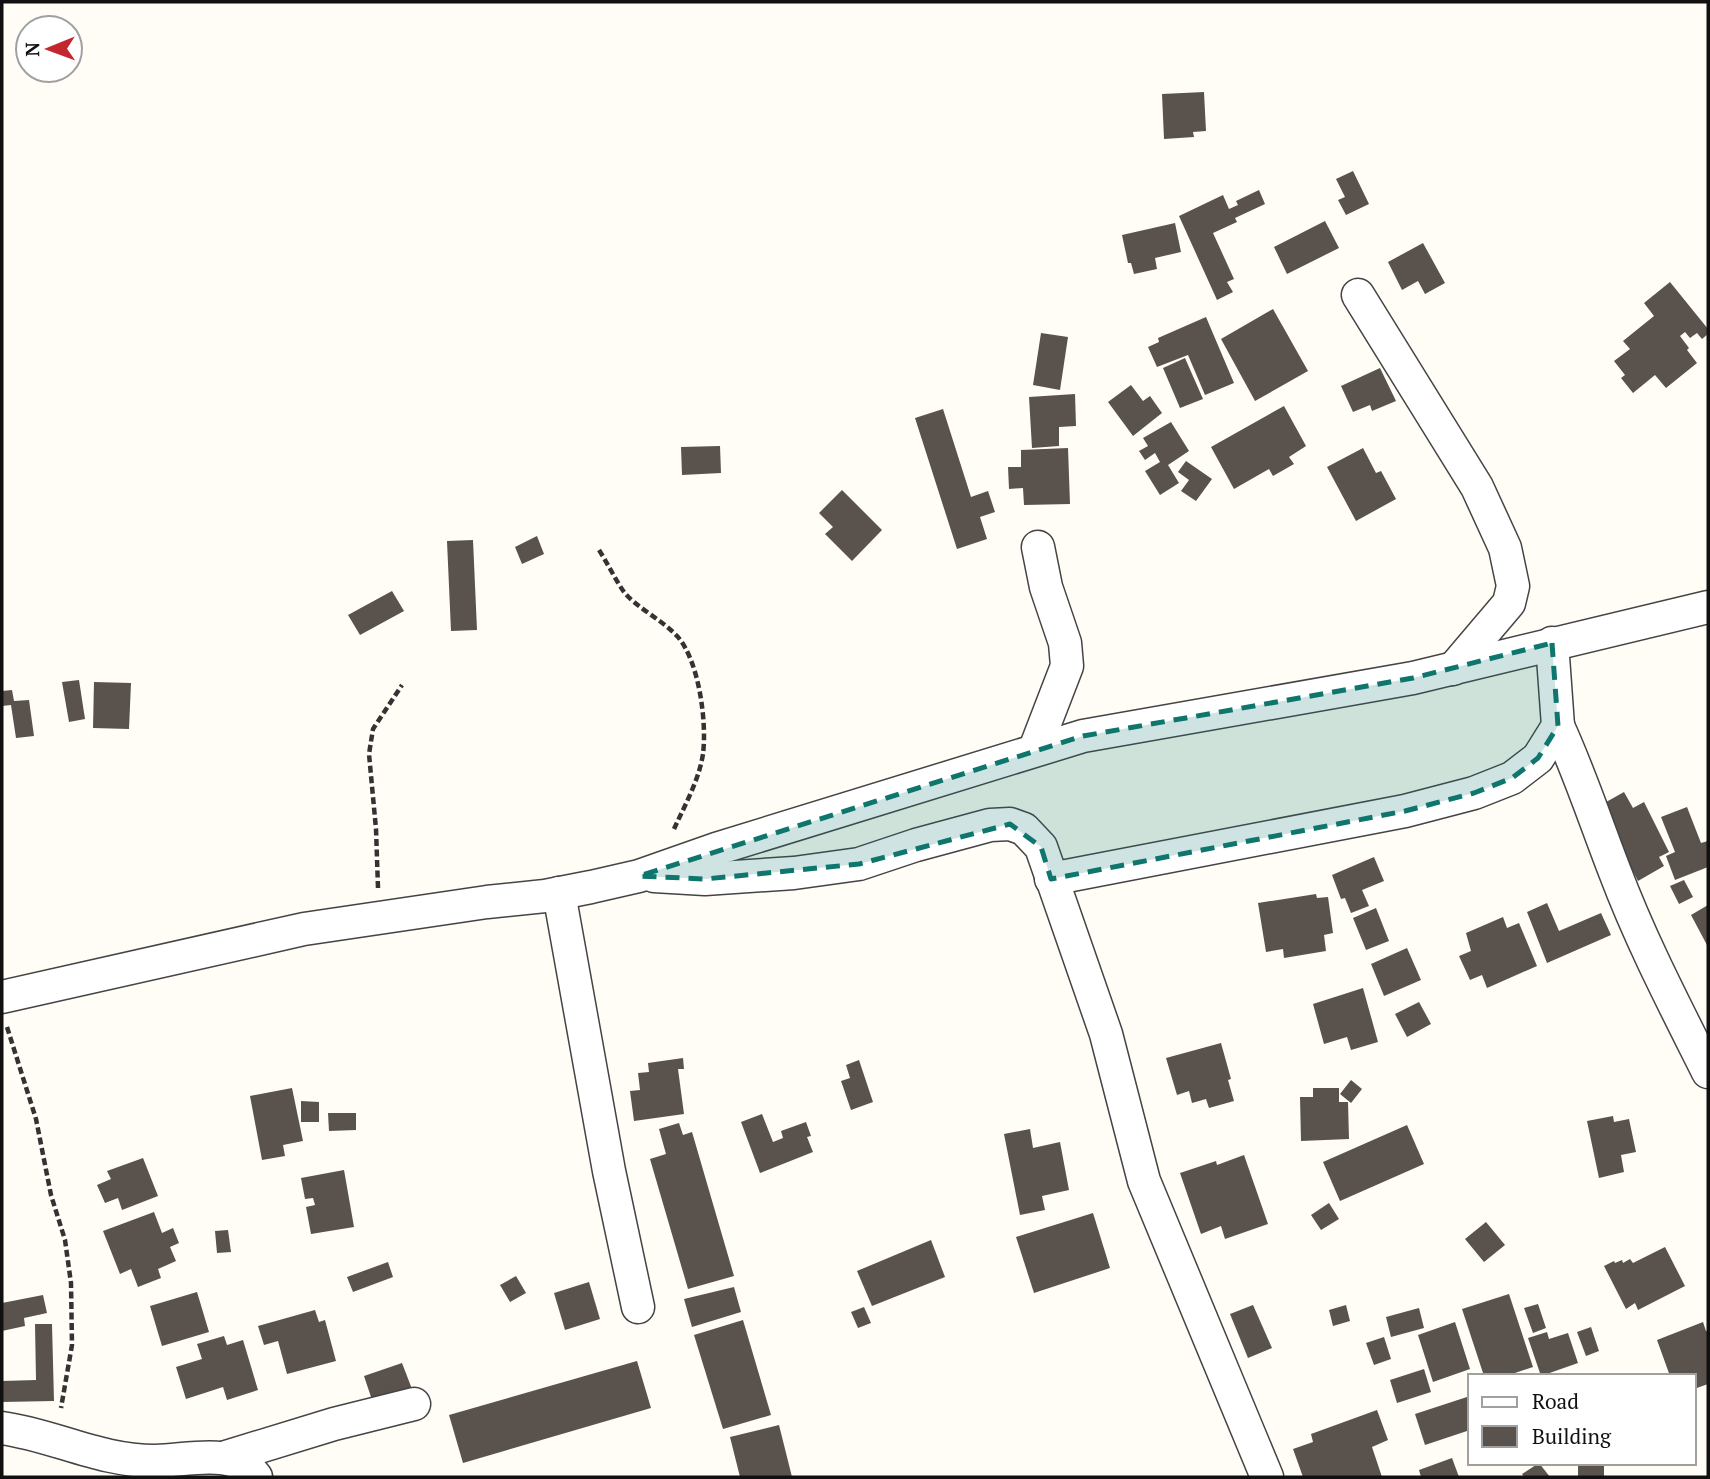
<svg xmlns="http://www.w3.org/2000/svg" width="1710" height="1479" font-family="'PT Serif',serif">
<style>
.building{fill:#5a524d}
.lines{fill:none;stroke-linecap:round;stroke-linejoin:round}
.minor-casing{stroke:#444;stroke-width:35}
.path{stroke:#333;stroke-width:4.5;stroke-dasharray:7 3.5;stroke-linecap:butt}
.minor{stroke:#fff;stroke-width:32}
.marked{fill:#0f766e;fill-opacity:0.2;stroke:#0f766e;stroke-width:5;stroke-dasharray:14 9;stroke-linejoin:round}
</style>
<rect width="100%" height="100%" fill="#fffdf5"/>
<g class="building">
<polygon points="1204,92 1206,131 1193,132 1194,137 1164,139 1162,94"/>
<polygon points="1353,171 1369,204 1346,215 1338,200 1345,197 1336,179"/>
<polygon points="1259,190 1265,204 1235,218 1237,222 1213,233 1234,279 1227,282 1233,292 1217,300 1179,216 1223,195 1229,209 1238,205 1236,201"/>
<polygon points="1325,221 1339,248 1287,274 1274,247"/>
<polygon points="1175,223 1181,252 1155,258 1157,269 1134,274 1131,263 1128,263 1122,235"/>
<polygon points="1423,243 1445,283 1425,294 1418,281 1402,290 1388,262"/>
<polygon points="1670,282 1708,329 1708,334 1702,339 1697,333 1690,338 1685,332 1680,336 1689,348 1687,350 1697,363 1666,388 1655,375 1633,393 1621,378 1625,375 1614,361 1630,349 1623,341 1654,316 1644,303"/>
<polygon points="1273,309 1308,371 1255,401 1221,339"/>
<polygon points="1206,317 1234,383 1205,395 1188,355 1157,367 1148,347 1159,342 1158,338"/>
<polygon points="1041,333 1068,337 1060,390 1033,385"/>
<polygon points="1185,358 1203,399 1180,408 1163,368"/>
<polygon points="1380,368 1396,401 1372,411 1370,405 1353,412 1341,386"/>
<polygon points="1131,385 1143,401 1150,396 1162,413 1133,436 1108,402"/>
<polygon points="1075,394 1076,426 1059,427 1059,446 1032,448 1029,397"/>
<polygon points="1284,406 1306,446 1289,457 1294,464 1273,476 1269,469 1234,489 1211,447"/>
<polygon points="943,409 971,497 988,491 995,512 980,517 987,539 957,549 915,418"/>
<polygon points="1171,422 1189,451 1168,465 1179,483 1160,495 1145,471 1160,462 1155,453 1145,460 1139,451 1148,446 1143,438"/>
<polygon points="720,446 721,473 682,475 681,447"/>
<polygon points="1068,448 1070,504 1024,505 1023,488 1009,489 1008,467 1021,467 1021,450"/>
<polygon points="1363,448 1376,473 1381,471 1396,499 1356,521 1327,467"/>
<polygon points="1186,461 1212,479 1196,501 1181,491 1189,480 1178,472"/>
<polygon points="842,490 882,530 852,561 825,534 833,527 819,513"/>
<polygon points="537,536 544,554 522,564 515,547"/>
<polygon points="473,540 477,630 451,631 447,541"/>
<polygon points="392,591 404,611 360,635 348,615"/>
<polygon points="79,680 85,719 69,722 62,682"/>
<polygon points="94,682 131,683 129,729 93,728"/>
<polygon points="12,690 14,701 29,700 34,736 16,738 11,705 2,706 2,691"/>
<polygon points="1624,792 1633,808 1644,802 1669,852 1659,857 1664,866 1638,881 1599,806"/>
<polygon points="1687,807 1701,843 1708,841 1708,867 1675,880 1666,856 1675,852 1661,817"/>
<polygon points="1374,857 1384,881 1362,890 1369,906 1351,913 1345,898 1341,899 1332,875"/>
<polygon points="1684,880 1693,897 1679,904 1670,886"/>
<polygon points="1316,894 1317,898 1328,897 1333,933 1324,935 1326,951 1284,958 1283,949 1266,952 1258,903"/>
<polygon points="1547,903 1559,931 1601,913 1611,935 1547,963 1527,912"/>
<polygon points="1708,905 1708,947 1691,915"/>
<polygon points="1376,908 1389,941 1366,950 1353,918"/>
<polygon points="1503,917 1507,928 1519,923 1537,966 1487,988 1482,975 1470,980 1459,956 1471,951 1466,933"/>
<polygon points="1407,948 1421,980 1384,996 1371,964"/>
<polygon points="1363,988 1378,1042 1351,1050 1347,1037 1324,1044 1313,1004"/>
<polygon points="1419,1002 1431,1024 1407,1037 1395,1014"/>
<polygon points="1221,1043 1231,1079 1228,1080 1234,1101 1209,1108 1206,1099 1192,1103 1189,1091 1177,1095 1166,1058"/>
<polygon points="683,1058 684,1069 678,1069 684,1114 634,1121 630,1091 640,1090 638,1073 649,1072 648,1063"/>
<polygon points="859,1060 873,1102 851,1110 841,1081 850,1078 846,1065"/>
<polygon points="1351,1080 1362,1089 1351,1103 1340,1094"/>
<polygon points="292,1088 303,1141 283,1145 285,1156 262,1160 250,1096"/>
<polygon points="1313,1088 1339,1088 1339,1102 1348,1102 1349,1139 1301,1141 1300,1097 1313,1097"/>
<polygon points="301,1101 319,1102 319,1122 301,1122"/>
<polygon points="328,1113 356,1113 356,1130 329,1131"/>
<polygon points="762,1114 773,1142 783,1138 781,1131 806,1122 811,1136 807,1137 813,1152 760,1173 741,1122"/>
<polygon points="1613,1116 1614,1122 1629,1119 1636,1152 1621,1155 1624,1172 1599,1178 1587,1121"/>
<polygon points="679,1123 683,1135 692,1132 734,1276 688,1289 650,1159 666,1154 659,1129"/>
<polygon points="1407,1125 1424,1164 1340,1201 1323,1162"/>
<polygon points="1030,1129 1033,1148 1060,1142 1069,1190 1042,1196 1045,1210 1020,1215 1004,1134"/>
<polygon points="1244,1155 1268,1224 1225,1239 1221,1226 1201,1234 1180,1173 1216,1161 1217,1165"/>
<polygon points="143,1158 158,1196 122,1210 118,1198 105,1203 97,1185 111,1179 107,1171"/>
<polygon points="344,1170 354,1227 311,1234 306,1207 315,1205 313,1198 305,1199 301,1178"/>
<polygon points="1329,1203 1339,1219 1321,1230 1311,1215"/>
<polygon points="154,1212 162,1233 173,1228 179,1243 170,1247 176,1261 158,1269 161,1278 138,1287 131,1269 120,1274 103,1231"/>
<polygon points="1093,1213 1110,1268 1034,1293 1016,1237"/>
<polygon points="1486,1222 1505,1245 1484,1262 1465,1239"/>
<polygon points="228,1230 231,1252 217,1253 215,1231"/>
<polygon points="931,1240 945,1277 872,1306 857,1271"/>
<polygon points="1665,1247 1685,1286 1638,1310 1635,1303 1626,1309 1604,1266 1614,1261 1615,1263 1622,1260 1623,1263 1630,1259 1633,1263"/>
<polygon points="388,1262 393,1277 353,1292 347,1277"/>
<polygon points="516,1276 526,1293 510,1302 500,1285"/>
<polygon points="589,1282 600,1319 565,1330 554,1293"/>
<polygon points="734,1287 741,1312 692,1327 684,1299"/>
<polygon points="197,1292 209,1332 162,1346 150,1306"/>
<polygon points="1509,1294 1533,1367 1506,1376 1484,1376 1462,1309"/>
<polygon points="43,1295 47,1313 24,1318 25,1326 2,1331 2,1303"/>
<polygon points="1538,1304 1546,1328 1533,1333 1524,1308"/>
<polygon points="1253,1305 1272,1348 1248,1358 1230,1314"/>
<polygon points="1346,1305 1350,1321 1333,1326 1329,1310"/>
<polygon points="864,1307 871,1323 858,1328 851,1312"/>
<polygon points="1419,1308 1424,1328 1391,1337 1386,1317"/>
<polygon points="315,1310 319,1322 325,1320 336,1361 287,1374 278,1341 264,1345 258,1326"/>
<polygon points="743,1320 771,1415 723,1429 694,1335"/>
<polygon points="1455,1322 1470,1369 1433,1382 1418,1335"/>
<polygon points="1703,1322 1706,1331 1708,1331 1708,1384 1694,1389 1694,1376 1670,1376 1657,1340"/>
<polygon points="35,1324 52,1324 54,1401 2,1402 2,1381 36,1380"/>
<polygon points="1591,1327 1599,1351 1586,1356 1577,1332"/>
<polygon points="1547,1332 1549,1339 1568,1333 1578,1363 1541,1376 1528,1338"/>
<polygon points="224,1336 227,1345 243,1340 258,1390 227,1400 223,1387 186,1399 176,1367 202,1359 197,1344"/>
<polygon points="1384,1337 1391,1359 1374,1365 1366,1343"/>
<polygon points="637,1361 651,1408 463,1463 449,1415"/>
<polygon points="402,1363 412,1389 373,1403 364,1376"/>
<polygon points="1424,1369 1431,1392 1397,1403 1390,1380"/>
<polygon points="1470,1396 1470,1430 1425,1445 1415,1414"/>
<polygon points="1377,1410 1388,1440 1372,1447 1382,1477 1303,1477 1293,1449 1313,1442 1311,1434"/>
<polygon points="779,1425 792,1477 740,1477 730,1437"/>
<polygon points="1452,1458 1459,1477 1421,1477 1419,1470"/>
<polygon points="1539,1463 1550,1477 1524,1477 1522,1474"/>
<rect x="1578" y="1465" width="26" height="12"/>
</g>
<g class="lines">
<defs>
<g id="minor">
<polyline points="1358,295 1477,487 1505,548 1513,586 1509,603 1453,669"/>
<path d="M1558,726C1580,774 1596,823 1615,872C1641,941 1675,1006 1708,1072"/>
<polyline points="1035,749 1067,666 1065,643 1046,587 1038,547"/>
<polyline points="654,876 705,879 794,873 859,864 916,845 990,825 1010,824 1024,829 1041,847 1106,1034 1144,1181 1267,1477"/>
<polyline points="1051,879 1405,811 1474,793 1512,778 1538,758 1558,726 1552,643"/>
<polyline points="559,893 609,1171 638,1307"/>
<polyline points="2,997 304,929 487,902 545,896 591,887 639,876 716,849 1083,736 1413,678 1708,607"/>
<path d="M2,1428C54,1435 99,1461 155,1461C187,1461 234,1446 256,1477"/>
<polyline points="226,1457 334,1424 414,1404"/>
</g>
</defs>
<use href="#minor" class="minor-casing"/>
<g class="path">
<path d="M599,550C608,564 615,579 624,592C636,607 662,620 677,636C699,660 707,722 703,754C699,780 685,805 674,829"/>
<polyline points="378,888 376,829 369,754 373,729 402,685"/>
<polyline points="7,1027 36,1119 51,1195 65,1240 71,1283 72,1345 61,1408"/>
</g>
<use href="#minor" class="minor"/>
</g>
<path class="marked" d="M1552,643L1558,726L1538,758L1512,778L1474,793L1405,811L1051,879L1041,847L1010,824L859,864L705,879L639,876L1083,736L1413,678Z"/>
<rect width="1710" height="1479" fill="none" stroke="#111111" stroke-width="7"/>
<rect x="1468" y="1374" width="228" height="91" fill="#ffffff" stroke="#a0a0a0" stroke-width="2"/>
<rect x="1482" y="1397" width="35" height="10" fill="#ffffff" stroke="#a0a0a0" stroke-width="2"/>
<text x="1532" y="1409" font-size="21" fill="#111111">Road</text>
<rect x="1482" y="1426" width="35" height="21" fill="#5a524d" stroke="#a0a0a0" stroke-width="2"/>
<text x="1532" y="1444" font-size="21" fill="#111111">Building</text>
<g transform="translate(49 49) rotate(269)"><circle r="33" fill="#ffffff" stroke="#a0a0a0" stroke-width="2"/>
<path d="M0-5L12 26L0 18L-12 26Z" fill="#c4262e"/>
<text y="-10" font-size="19" font-weight="bold" text-anchor="middle" fill="#111111">N</text>
</g>
</svg>
